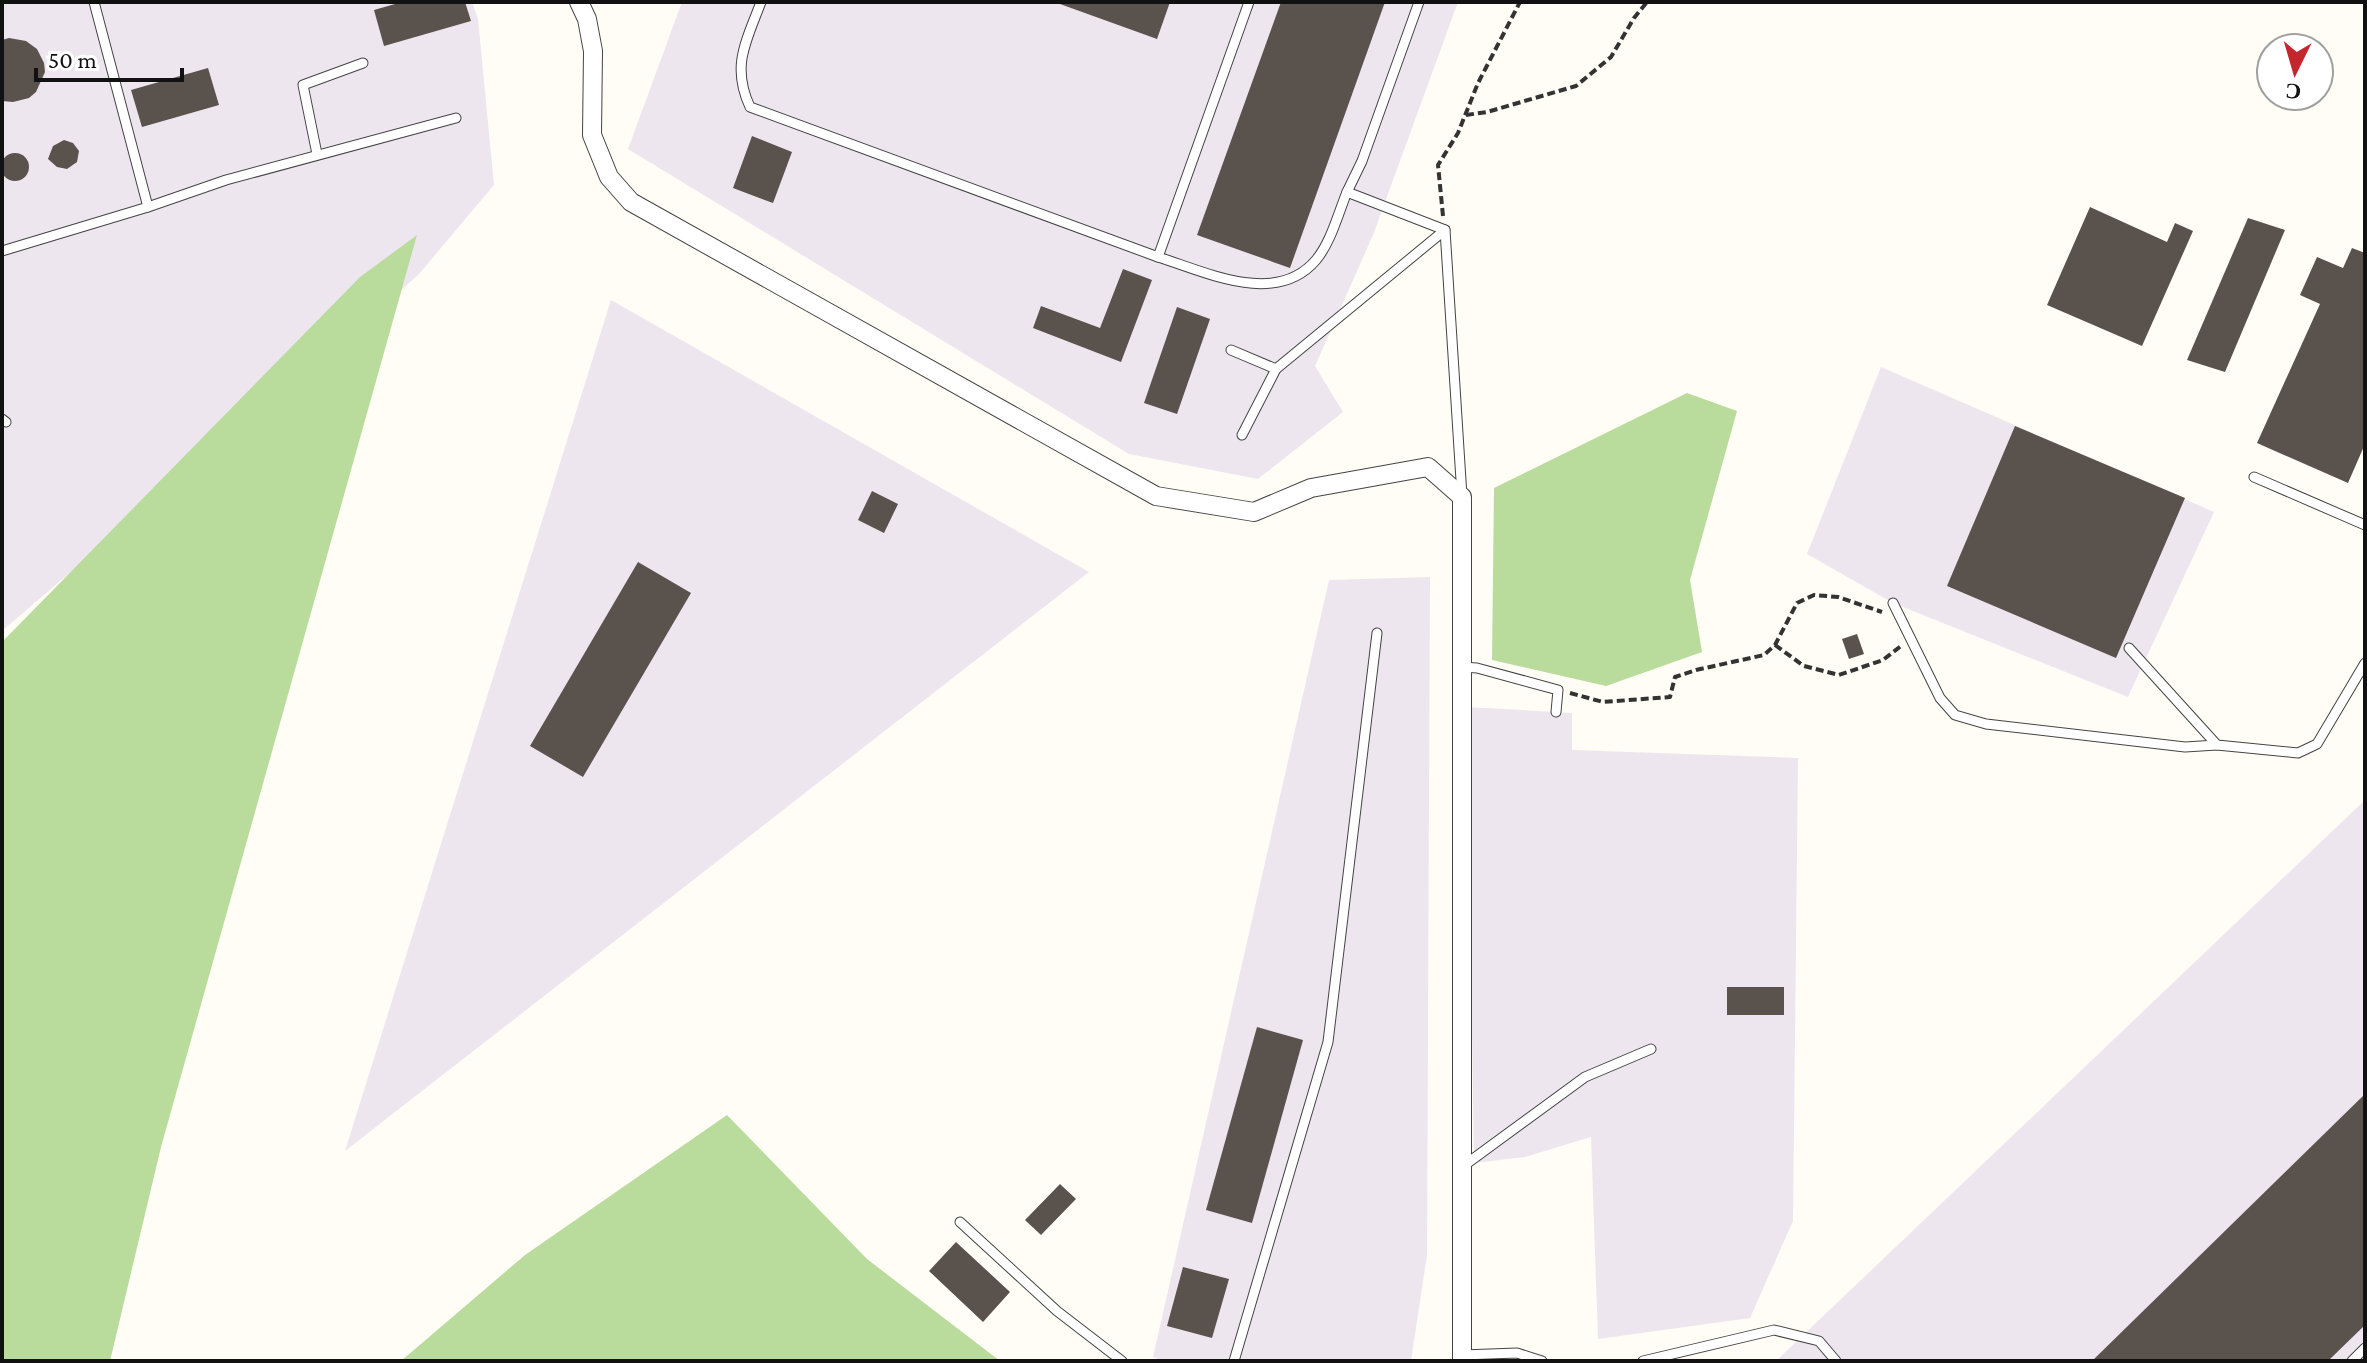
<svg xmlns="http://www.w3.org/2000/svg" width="2367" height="1363" font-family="'Crimson Pro',serif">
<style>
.industrial{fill:#eee6ef}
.forest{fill:#b9dc9c}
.building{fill:#5a524d}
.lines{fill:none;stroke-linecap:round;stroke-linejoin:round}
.lane-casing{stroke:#444;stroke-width:11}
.street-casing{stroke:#444;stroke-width:20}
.path{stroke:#333;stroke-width:4;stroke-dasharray:8 4;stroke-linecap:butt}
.lane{stroke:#fff;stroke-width:9}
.street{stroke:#fff;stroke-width:18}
</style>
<rect width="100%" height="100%" fill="#fffdf5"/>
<g class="industrial">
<polygon points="2,2 472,2 478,19 494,185 419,274 139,527 101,546 2,631"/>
<polygon points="682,2 1458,2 1373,235 1315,366 1343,412 1258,479 1129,454 628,149"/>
<polygon points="611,300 1089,572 345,1151"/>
<polygon points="1881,367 2214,512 2128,697 1893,603 1807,554"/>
<polygon points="1430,577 1427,1255 1411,1361 1163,1361 1153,1357 1329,580"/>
<polygon points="1467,707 1572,713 1572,750 1798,758 1793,1221 1750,1318 1598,1339 1591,1137 1525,1157 1474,1163"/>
<polygon points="2365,800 2365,1361 1776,1361"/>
</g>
<g class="forest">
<polygon points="417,235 161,1147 110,1361 2,1361 2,642 360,277"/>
<polygon points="1687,393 1737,411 1690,580 1702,652 1606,686 1492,660 1494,488"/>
<polygon points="727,1115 867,1259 1000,1361 401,1361 525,1255"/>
</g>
<g class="building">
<polygon points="402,2 465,2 471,21 384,46 374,10"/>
<polygon points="1060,2 1170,2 1157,39 1060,4"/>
<polygon points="1281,2 1385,2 1290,268 1197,235"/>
<polygon points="9,38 26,41 37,49 44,63 45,72 36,92 29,98 13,102 2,101 2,40"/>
<polygon points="208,68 219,105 142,127 131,90"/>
<polygon points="752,136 792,152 773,203 733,188"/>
<polygon points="64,140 73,143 79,151 77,162 67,169 57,167 48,159 53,146"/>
<circle cx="15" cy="167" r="14"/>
<polygon points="2090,207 2167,242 2175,223 2193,231 2142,346 2047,305"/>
<polygon points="2248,218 2285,230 2225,372 2187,360"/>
<polygon points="2352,248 2365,253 2365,444 2348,483 2257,443 2320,304 2300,295 2317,257 2343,268"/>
<polygon points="1123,269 1152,280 1121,362 1033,328 1041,306 1100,328"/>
<polygon points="1177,307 1210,319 1177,414 1144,403"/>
<polygon points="2015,426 2185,498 2116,658 1947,586"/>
<polygon points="872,491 898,504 884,533 858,520"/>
<polygon points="638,562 691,593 583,777 530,746"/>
<polygon points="1857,634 1864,654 1849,659 1842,639"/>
<rect x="1727" y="987" width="57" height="28"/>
<polygon points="1257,1027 1303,1040 1252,1223 1206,1210"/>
<polygon points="2365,1094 2365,1325 2328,1361 2092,1361"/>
<polygon points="1060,1184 1076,1199 1041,1235 1025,1220"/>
<polygon points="956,1242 1010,1292 983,1322 929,1271"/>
<polygon points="1183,1267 1229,1279 1212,1338 1167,1326"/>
</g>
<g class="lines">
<defs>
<g id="lane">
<polyline points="94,2 148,207"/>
<path d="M761,2C746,42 731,66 750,107L1158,257"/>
<path d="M1249,2L1158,257C1206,272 1276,307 1316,260C1331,242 1338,214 1347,192L1445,230L1462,496"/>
<polyline points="317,154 303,85 363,63"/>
<polyline points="1347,192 1362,161 1419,2"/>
<polyline points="2,251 148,207 226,180 456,118"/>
<polyline points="1231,350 1276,369"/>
<polyline points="2,419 6,422"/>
<polyline points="1242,435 1276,369 1445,230"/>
<polyline points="2254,477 2365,525"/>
<polyline points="1893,603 1940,698 1955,715 1986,724 2185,747 2217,745"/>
<polyline points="2129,648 2217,745 2298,753 2317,744 2365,663"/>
<polyline points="1462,667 1477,668 1558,690 1556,712"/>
<polyline points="1462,1167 1585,1077 1651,1049"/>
<polyline points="960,1222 1057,1311 1122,1361"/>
<polyline points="1462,1355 1517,1353 1542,1361"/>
<polyline points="1234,1361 1328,1042 1377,633"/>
<polyline points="1643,1361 1774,1330 1819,1341 1836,1361"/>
<polyline points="2352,1361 2365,1348"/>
</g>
<polyline id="street" points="579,2 587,19 593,51 592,135 609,177 631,202 1156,496 1254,512 1311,488 1428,467 1462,497 1462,1361"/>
</defs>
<use href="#lane" class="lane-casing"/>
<use href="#street" class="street-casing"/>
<g class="path">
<polyline points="1466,115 1487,112 1576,86 1611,57 1634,18 1647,2"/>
<polyline points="1443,216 1438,165 1458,133 1478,83 1520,2"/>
<polyline points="1775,645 1804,666 1839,675 1883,660 1901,646"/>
<polyline points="1570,693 1603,702 1670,697 1675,677 1696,670 1764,655 1775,645 1797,603 1814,595 1838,597 1882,612"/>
</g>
<use href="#lane" class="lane"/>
<use href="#street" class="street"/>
</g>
<rect width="2367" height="1363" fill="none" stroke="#111111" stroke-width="8"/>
<g transform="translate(2295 72) rotate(185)"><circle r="38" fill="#ffffff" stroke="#a0a0a0" stroke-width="2"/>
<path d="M0-6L14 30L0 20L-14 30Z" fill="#c4262e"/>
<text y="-12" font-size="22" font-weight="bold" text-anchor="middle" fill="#111111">С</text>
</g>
<path d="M36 68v12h146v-12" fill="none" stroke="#111111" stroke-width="4"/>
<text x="48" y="68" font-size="24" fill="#111111" stroke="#ffffff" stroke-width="6" paint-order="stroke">50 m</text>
</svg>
